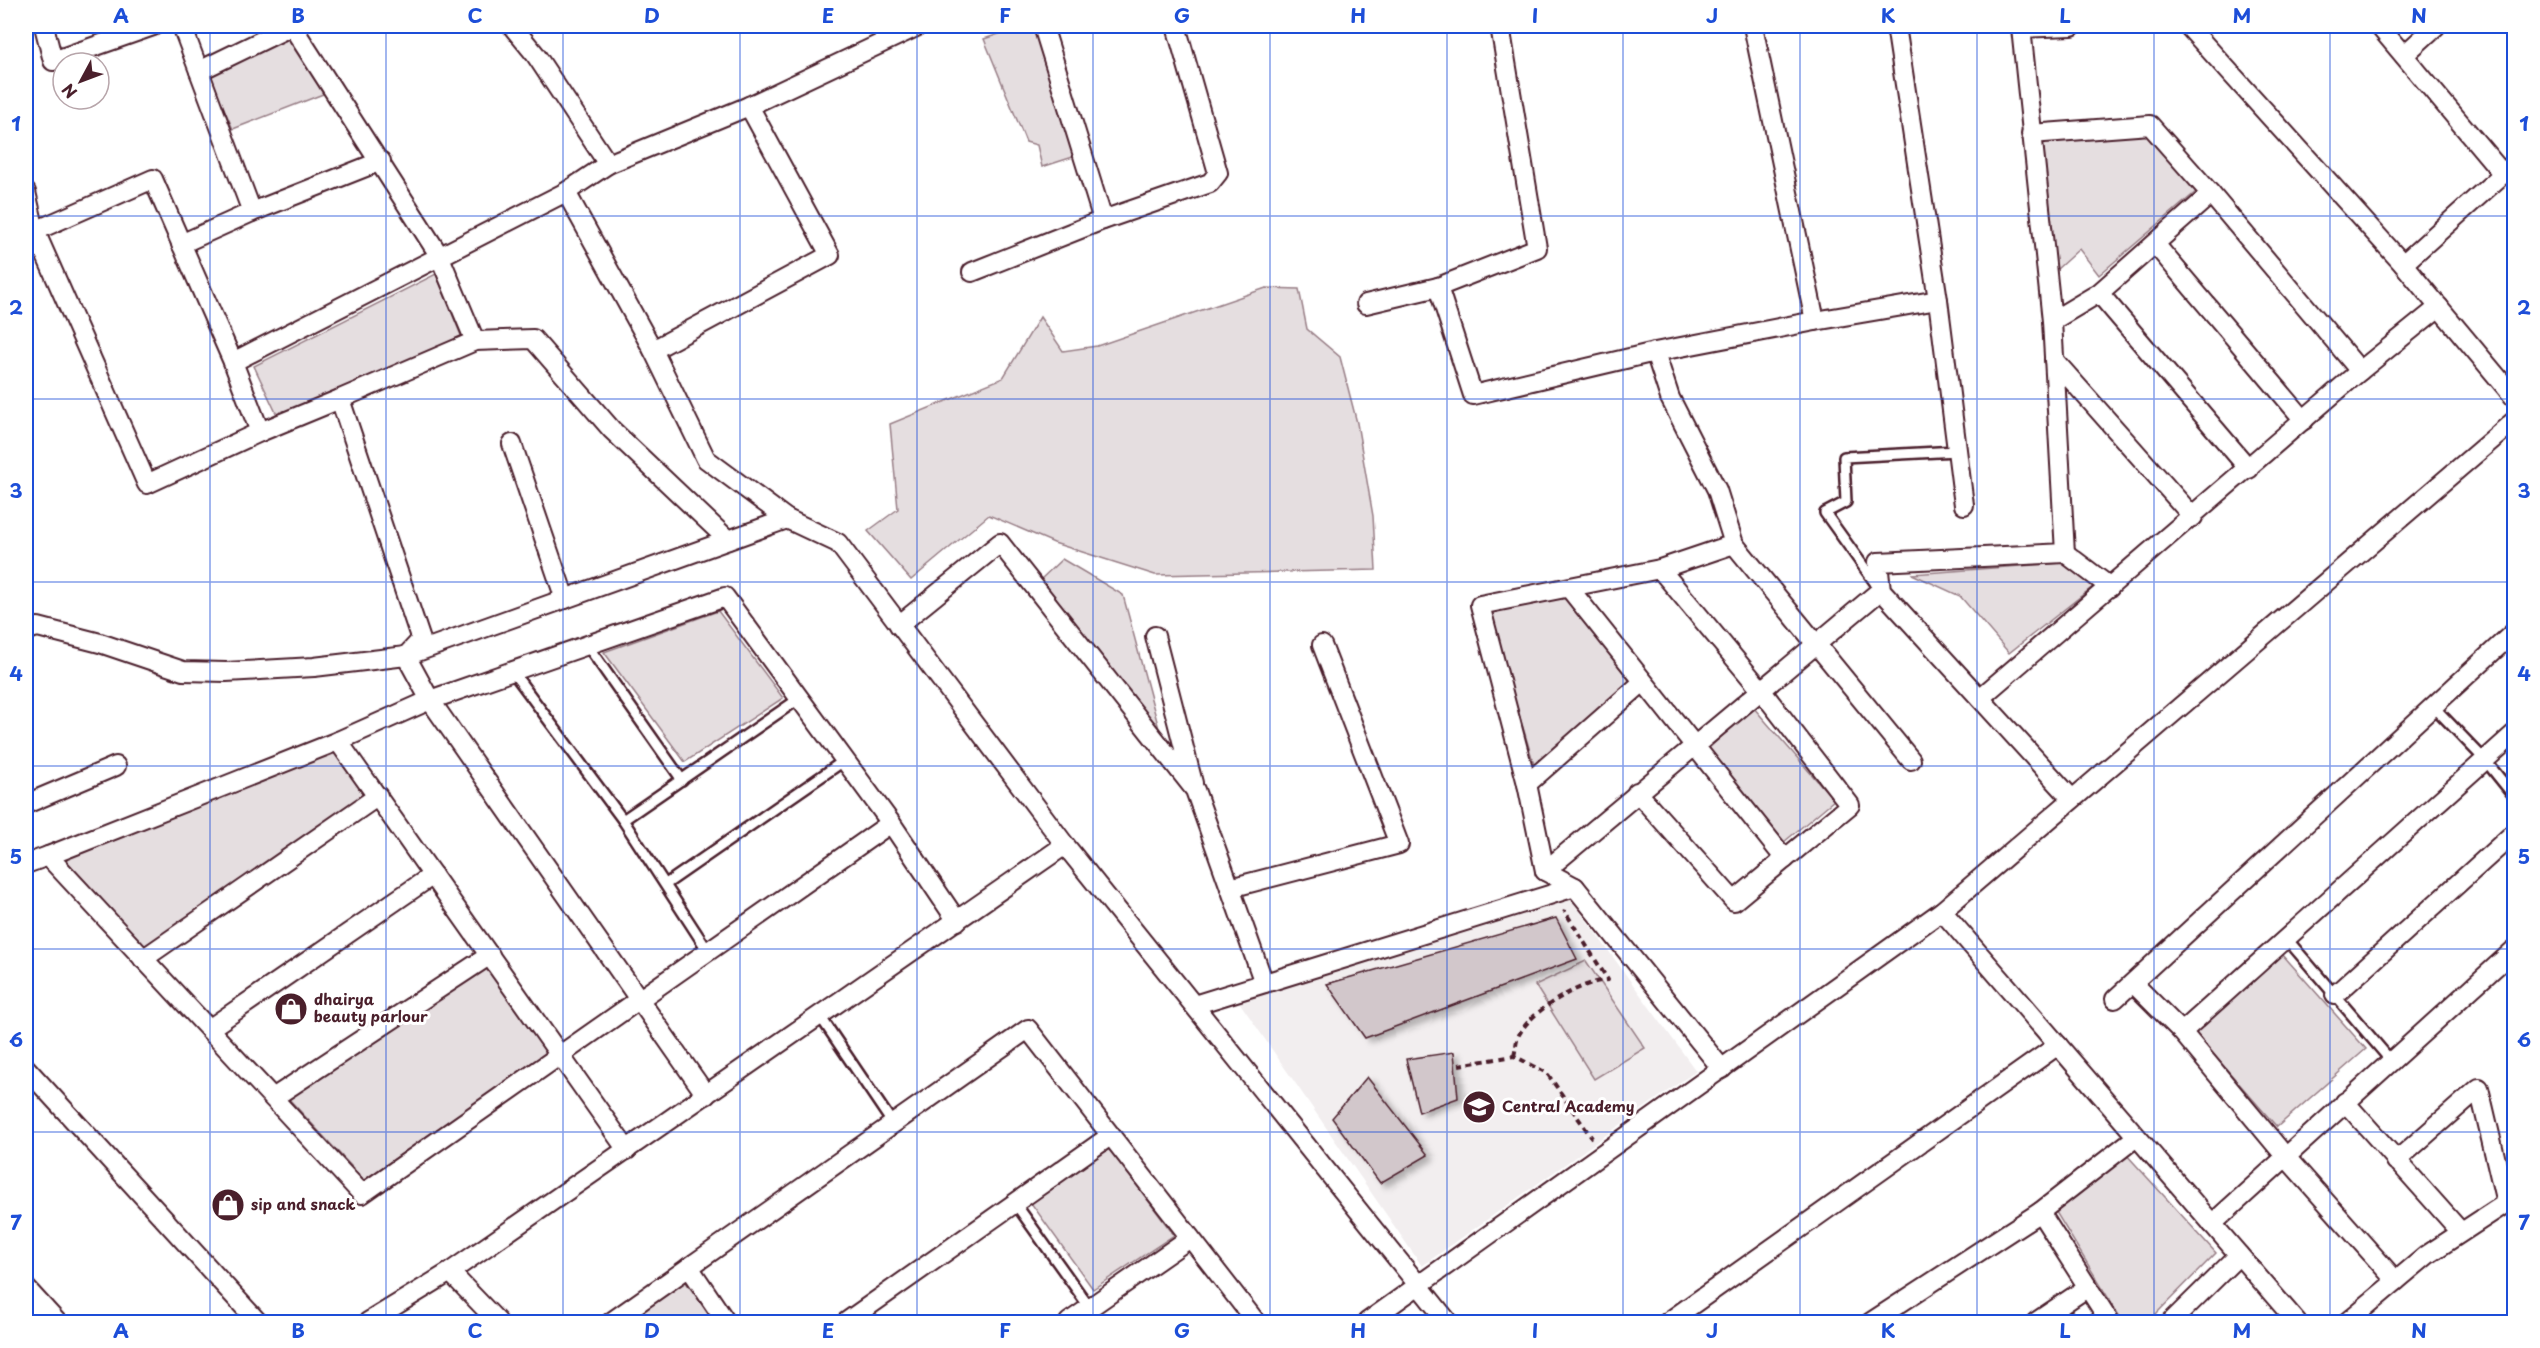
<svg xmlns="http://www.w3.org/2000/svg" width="2540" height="1348" font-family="'Playpen Sans',sans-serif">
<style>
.built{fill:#f2eeef}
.green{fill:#e5dee0;stroke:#987e86;stroke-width:1.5}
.building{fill:#d2c7cb;stroke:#4a1f2b;stroke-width:1.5;filter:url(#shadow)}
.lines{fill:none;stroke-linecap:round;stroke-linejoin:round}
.lane-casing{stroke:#4a1f2b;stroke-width:14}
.street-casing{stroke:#4a1f2b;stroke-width:22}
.path{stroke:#4a1f2b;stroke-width:4;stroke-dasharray:6 4.5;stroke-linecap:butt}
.lane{stroke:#fff;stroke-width:9}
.street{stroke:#fff;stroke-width:18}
.grid{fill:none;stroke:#1d4ed8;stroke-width:1.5;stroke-opacity:0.55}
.labels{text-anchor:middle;stroke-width:6;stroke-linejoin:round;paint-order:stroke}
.poi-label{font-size:15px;font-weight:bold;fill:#4a1f2b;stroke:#fff;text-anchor:start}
.neatline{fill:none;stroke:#1d4ed8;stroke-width:2}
.grid-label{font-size:20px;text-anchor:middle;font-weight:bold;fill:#1d4ed8}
</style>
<defs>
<filter id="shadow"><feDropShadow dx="6" dy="4" stdDeviation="3" flood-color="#0004"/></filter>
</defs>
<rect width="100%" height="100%" fill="#fff"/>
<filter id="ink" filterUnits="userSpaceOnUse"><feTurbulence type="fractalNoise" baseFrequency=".0167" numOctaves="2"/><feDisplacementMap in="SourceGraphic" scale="12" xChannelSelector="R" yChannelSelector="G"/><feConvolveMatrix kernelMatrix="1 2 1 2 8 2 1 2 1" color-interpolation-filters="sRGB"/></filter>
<g filter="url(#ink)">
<polygon class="built" points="1570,898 1696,1071 1422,1266 1235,996"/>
<g class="green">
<polygon points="1023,26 1037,26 1076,156 1042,167 1037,145 1026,142 984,39"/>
<polygon points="292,35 323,94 233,129 209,75"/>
<polygon points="2148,133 2197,191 2099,275 2079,249 2056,270 2043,142"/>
<polygon points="436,274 462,338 279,419 254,366"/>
<polygon points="1266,288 1299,289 1307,329 1340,357 1357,423 1373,516 1376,570 1155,575 1054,543 989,515 911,580 868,531 898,509 890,424 1003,378 1040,317 1063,351 1097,346"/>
<polygon points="1062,559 1123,595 1161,736 1040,580"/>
<polygon points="2062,563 2095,585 2009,653 1960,596 1912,574"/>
<polygon points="1565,595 1632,684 1535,768 1488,610"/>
<polygon points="718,611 783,698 685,762 604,652"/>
<polygon points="1753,707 1834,800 1784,842 1708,749"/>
<polygon points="340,743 368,794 146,948 64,858"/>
<polygon points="2282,954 2366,1049 2277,1127 2194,1032"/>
<polygon points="483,960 548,1052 364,1180 288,1098"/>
<polygon points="1586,961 1645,1048 1594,1079 1535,985"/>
<polygon points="1108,1147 1174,1235 1093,1289 1031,1203"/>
<polygon points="2125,1153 2216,1253 2148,1322 2123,1322 2051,1204"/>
<polygon points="685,1281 715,1322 627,1322"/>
</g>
<g class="building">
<polygon points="1556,918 1577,959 1365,1038 1327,984"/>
<polygon points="1454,1052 1458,1098 1419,1112 1406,1059"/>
<polygon points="1367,1077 1428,1155 1380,1183 1332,1118"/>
</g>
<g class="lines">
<defs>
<g id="lane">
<polyline points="1876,584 1825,513 1846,502 1844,457 1957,451"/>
<polyline points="587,645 682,780"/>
<polyline points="512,671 623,820 708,951"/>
<polyline points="2433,706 2485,760 2514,796"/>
<polyline points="623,820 800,698"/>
<polyline points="666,884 845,760"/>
<polyline points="2286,938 2392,1062"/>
<polyline points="820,1016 893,1124"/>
<polyline points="1015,1203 1090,1308"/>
</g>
<g id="street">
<polyline points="44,26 53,61 153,26"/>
<polyline points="512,26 535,54 608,164"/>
<polyline points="918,26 749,106 608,164 566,192 653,350 706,459 787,519 838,543 1065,845 1448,1322"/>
<polyline points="1043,26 1103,220"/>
<polyline points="1500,26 1537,248 1438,287 1473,395 1655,352 1815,321 1753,26"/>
<polyline points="1896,26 1938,300 1964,505"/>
<polyline points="2188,26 2403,264 2514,397"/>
<polyline points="2379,26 2503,174"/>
<polyline points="2404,55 2436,26"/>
<polyline points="199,71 292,26 439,255 475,341 340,399"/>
<polyline points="2031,134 2150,125 2211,194 2099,293 2052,321"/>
<polyline points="26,192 35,231 147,484 260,432 340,399 421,640 406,656"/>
<polyline points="2211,194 2360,371"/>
<polyline points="252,212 381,161"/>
<polyline points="35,231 153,179 233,362 260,432"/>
<polyline points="181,244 252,212 182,26"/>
<polyline points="2155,244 2304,420"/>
<polyline points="2403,264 2514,164"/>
<polyline points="972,272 1103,220 1210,183 1218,173 1176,26"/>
<polyline points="2099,293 2249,469"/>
<polyline points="1366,304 1438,287"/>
<polyline points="1815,321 1938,300"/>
<polyline points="475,341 533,339 612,430 728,540"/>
<polyline points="653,350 830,255 749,106"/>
<polyline points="1655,352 1670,398 1717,490 1734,544 1660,569 1480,605 1527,784 1545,871 1575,887 1722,1069"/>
<polyline points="2054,360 2193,517"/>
<polyline points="233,362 566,192"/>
<polyline points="512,444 565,599"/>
<polyline points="1734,544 1911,760"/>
<polyline points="2065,553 2110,587"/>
<polyline points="1569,588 1785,859"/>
<polyline points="899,625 1000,543 1195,790 1264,983"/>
<polyline points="26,630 38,627 100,643 183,671 226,672 314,667 406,656 787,519"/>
<polyline points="1155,636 1193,783"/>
<polyline points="406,656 430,700 706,1095"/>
<polyline points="1980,698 2360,371 2439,307"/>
<polyline points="338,741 627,1150"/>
<polyline points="1527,784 1643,682"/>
<polyline points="1637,792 1734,901 1850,805 1761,690 1660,569"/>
<polyline points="2072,799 1881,590 1878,562 2065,553 2052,321 2021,28 2072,26"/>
<polyline points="26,804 116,766"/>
<polyline points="48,856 338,741 430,700 725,597 891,823"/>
<polyline points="26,864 48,856 362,1194 891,823 957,921"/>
<polyline points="1545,871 1881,590"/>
<polyline points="1230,888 1399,844 1322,645"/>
<polyline points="1942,911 2297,1322"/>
<polyline points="143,959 378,796"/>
<polyline points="2136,981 2136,986 2182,1032 2285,1156 2396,1281"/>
<polyline points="2335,995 2514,833"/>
<polyline points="2115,999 2514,632"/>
<polyline points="1194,1005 1575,887"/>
<polyline points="209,1029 433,875"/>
<polyline points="2182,1032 2514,734"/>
<polyline points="26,1068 258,1322"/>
<polyline points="273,1098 490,955"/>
<polyline points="2345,1102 2461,1232"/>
<polyline points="2396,1161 2479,1088 2506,1203"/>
<polyline points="2040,1212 2110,1322"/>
<polyline points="2212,1224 2514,950"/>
<polyline points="689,1267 726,1322"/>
<polyline points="450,1272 498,1322"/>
<polyline points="26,1288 57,1322"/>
<polyline points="26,1321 44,1308"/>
<polyline points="368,1322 450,1272 1065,845"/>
<polyline points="611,1322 1028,1029 1256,1322"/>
<polyline points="846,1322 1110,1136"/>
<polyline points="1069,1322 1190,1238"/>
<polyline points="1367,1322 1942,911 2514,421"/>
<polyline points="1668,1322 2058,1045"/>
<polyline points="1871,1322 2040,1212 2135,1138"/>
<polyline points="2036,1322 2088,1287"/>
<polyline points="2171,1322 2239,1255"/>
<polyline points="2347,1322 2427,1255 2514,1198"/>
</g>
</defs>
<use href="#lane" class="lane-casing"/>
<use href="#street" class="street-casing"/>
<g class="path">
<path d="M1514,1056C1516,1049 1516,1039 1520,1033C1532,1010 1582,981 1608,980L1564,910"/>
<polyline points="1459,1065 1514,1056 1547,1073 1592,1138"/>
</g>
<use href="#lane" class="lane"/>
<use href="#street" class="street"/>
</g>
</g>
<path class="grid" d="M210,26V1322M386,26V1322M563,26V1322M740,26V1322M917,26V1322M1093,26V1322M1270,26V1322M1447,26V1322M1623,26V1322M1800,26V1322M1977,26V1322M2154,26V1322M2330,26V1322M26,216H2514M26,399H2514M26,582H2514M26,766H2514M26,949H2514M26,1132H2514"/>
<defs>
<symbol id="shop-disc" viewBox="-11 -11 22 22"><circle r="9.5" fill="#4a1f2b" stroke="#fff"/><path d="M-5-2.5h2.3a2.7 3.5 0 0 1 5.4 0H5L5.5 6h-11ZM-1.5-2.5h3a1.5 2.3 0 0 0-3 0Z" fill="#fff"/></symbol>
<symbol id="school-disc" viewBox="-11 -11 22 22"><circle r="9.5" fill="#4a1f2b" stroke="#fff"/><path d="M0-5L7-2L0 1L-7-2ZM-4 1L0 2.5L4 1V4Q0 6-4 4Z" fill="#fff"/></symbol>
</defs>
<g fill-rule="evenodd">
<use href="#shop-disc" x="272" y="990" width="38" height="38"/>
<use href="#school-disc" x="1460" y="1088" width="38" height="38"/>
<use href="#shop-disc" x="209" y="1186" width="38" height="38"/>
</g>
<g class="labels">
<g class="poi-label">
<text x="314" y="1005">dhairya<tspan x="314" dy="17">beauty parlour</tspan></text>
<text x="1502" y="1112">Central Academy</text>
<text x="251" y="1210">sip and snack</text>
</g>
</g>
<rect width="2540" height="1348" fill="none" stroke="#fff" stroke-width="66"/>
<g transform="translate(81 81) rotate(229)"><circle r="28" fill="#ffffff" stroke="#b7a5aa" stroke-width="1.5"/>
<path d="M0-4.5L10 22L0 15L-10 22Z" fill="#4a1f2b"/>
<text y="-9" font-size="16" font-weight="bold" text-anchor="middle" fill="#4a1f2b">N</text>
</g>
<rect x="33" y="33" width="2474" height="1282" class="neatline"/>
<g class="grid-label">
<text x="121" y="23">A</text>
<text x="298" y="23">B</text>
<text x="475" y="23">C</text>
<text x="652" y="23">D</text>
<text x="828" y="23">E</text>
<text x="1005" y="23">F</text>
<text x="1182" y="23">G</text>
<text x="1358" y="23">H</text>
<text x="1535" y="23">I</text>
<text x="1712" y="23">J</text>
<text x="1888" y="23">K</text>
<text x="2065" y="23">L</text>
<text x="2242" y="23">M</text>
<text x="2419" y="23">N</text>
<text x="16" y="131">1</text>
<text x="2524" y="131">1</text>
<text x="16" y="315">2</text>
<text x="2524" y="315">2</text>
<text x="16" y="498">3</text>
<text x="2524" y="498">3</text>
<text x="16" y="681">4</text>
<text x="2524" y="681">4</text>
<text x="16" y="864">5</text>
<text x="2524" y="864">5</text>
<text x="16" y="1047">6</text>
<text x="2524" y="1047">6</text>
<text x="16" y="1230">7</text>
<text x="2524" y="1230">7</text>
<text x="121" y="1338">A</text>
<text x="298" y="1338">B</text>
<text x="475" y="1338">C</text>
<text x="652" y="1338">D</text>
<text x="828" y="1338">E</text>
<text x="1005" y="1338">F</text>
<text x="1182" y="1338">G</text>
<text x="1358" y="1338">H</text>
<text x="1535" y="1338">I</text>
<text x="1712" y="1338">J</text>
<text x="1888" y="1338">K</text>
<text x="2065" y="1338">L</text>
<text x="2242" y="1338">M</text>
<text x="2419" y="1338">N</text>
</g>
</svg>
